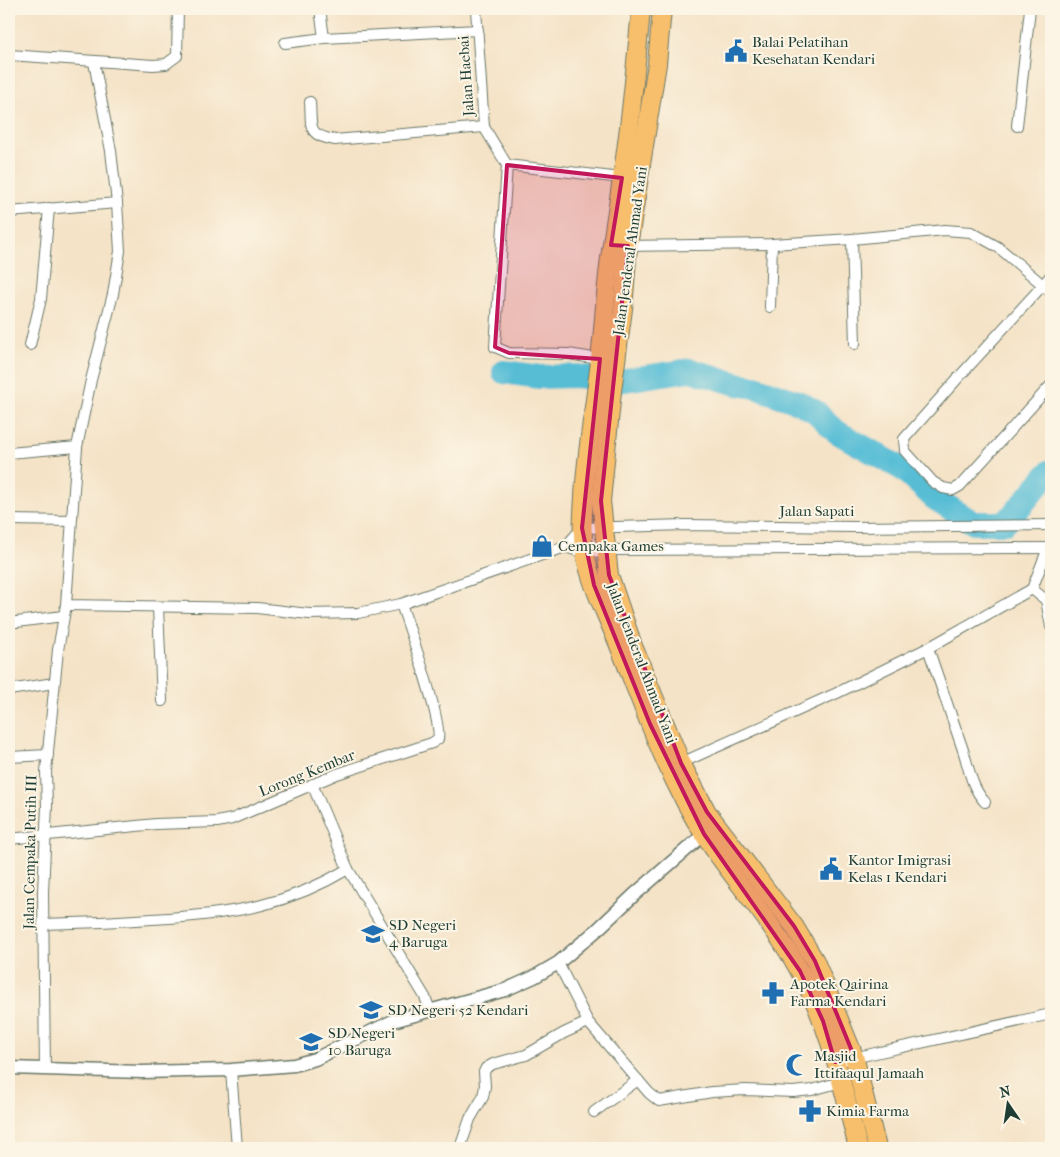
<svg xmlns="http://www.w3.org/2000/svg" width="1060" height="1157" font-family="'IM FELL French Canon',serif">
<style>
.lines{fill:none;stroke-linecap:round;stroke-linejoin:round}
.river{stroke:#57bdd5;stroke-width:24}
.minor-casing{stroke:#6a7767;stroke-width:12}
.tertiary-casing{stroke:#6a7767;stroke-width:15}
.trunk-casing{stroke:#6a7767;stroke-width:20}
.minor{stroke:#fff;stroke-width:10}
.tertiary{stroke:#fff;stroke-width:12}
.trunk{stroke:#f7bf6c;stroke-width:18}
.marked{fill:#c2185b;fill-opacity:0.2;stroke:#c2185b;stroke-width:4;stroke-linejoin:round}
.labels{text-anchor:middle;stroke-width:4;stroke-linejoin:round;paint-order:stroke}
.poi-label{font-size:15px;fill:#1f3d34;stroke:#fcf5e5;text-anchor:start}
.street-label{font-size:15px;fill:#1f3d34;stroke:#fcf5e5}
</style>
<rect width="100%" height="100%" fill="#fcf5e5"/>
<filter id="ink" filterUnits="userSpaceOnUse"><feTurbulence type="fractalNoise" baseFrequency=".02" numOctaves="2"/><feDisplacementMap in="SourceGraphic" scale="10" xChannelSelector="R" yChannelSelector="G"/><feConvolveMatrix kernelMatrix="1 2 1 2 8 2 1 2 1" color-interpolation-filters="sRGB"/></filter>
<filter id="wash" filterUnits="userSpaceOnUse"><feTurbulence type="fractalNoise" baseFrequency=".0096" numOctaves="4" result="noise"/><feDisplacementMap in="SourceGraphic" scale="20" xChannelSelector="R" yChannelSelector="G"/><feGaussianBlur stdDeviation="1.12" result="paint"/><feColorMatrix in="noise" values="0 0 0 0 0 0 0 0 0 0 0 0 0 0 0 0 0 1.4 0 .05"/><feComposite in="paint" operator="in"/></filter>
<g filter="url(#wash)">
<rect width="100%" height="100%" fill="#f4e3c7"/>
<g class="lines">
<path class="river" d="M504,372L540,377L576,376L619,381L690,370L737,384L755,387L800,403L816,412L837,432L904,470L934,498L974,523H1005C1022,507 1035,487 1051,471"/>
</g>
</g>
<g filter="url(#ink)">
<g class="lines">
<defs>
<g id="minor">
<polyline points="320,9 324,38"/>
<polyline points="476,9 484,127 507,165"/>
<polyline points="285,43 324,38 478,30"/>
<polyline points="9,55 153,65 166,64 177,56 178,9"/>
<path d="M310,102C312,127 306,135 335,140L484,127"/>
<polyline points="1017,126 1030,9"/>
<polyline points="507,165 495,347 509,353 568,354 600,359"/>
<polyline points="507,165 622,178"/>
<polyline points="9,212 117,203"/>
<polyline points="852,239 855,344"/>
<polyline points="623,246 772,244 852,239 945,230 971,232 998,247 1043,285 1051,275"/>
<polyline points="1051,292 1043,285 958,378 904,439 905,451 933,482 943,488 953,490 960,486 1051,385"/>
<polyline points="770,307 772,244"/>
<polyline points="30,345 41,299 49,208"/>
<polyline points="77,447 66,605 257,608 309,614 358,613 401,604 565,547 582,528 685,525 854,527 1051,525"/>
<polyline points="9,453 77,447 91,380 113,294 120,251 117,203 111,151 94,62"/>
<polyline points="9,520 71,521"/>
<polyline points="565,547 585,553 607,550 1051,548"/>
<polyline points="1032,589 1048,548"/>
<polyline points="158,607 162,701"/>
<polyline points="9,623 63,616"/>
<polyline points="928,648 1032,589 1046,600 1051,627"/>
<polyline points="9,690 54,683"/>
<polyline points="9,757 48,755"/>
<path d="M681,763L837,693L928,648C940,682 951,716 963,750C969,768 971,787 985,802"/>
<polyline points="312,784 348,869 425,997 430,1010"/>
<path d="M9,839L156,824L217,822L232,819L337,774L432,743L438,739C443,724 408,624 401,604"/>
<path d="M43,924C85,923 127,921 169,918C237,913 288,905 348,869"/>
<polyline points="558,963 588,1022 649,1093 659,1101 712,1092 745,1090 793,1092 812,1090 841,1082"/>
<polyline points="835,1062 1051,1014"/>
<polyline points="45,1070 43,892 47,806 46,772 58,650 66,605"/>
<polyline points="231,1070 237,1148"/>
<polyline points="594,1112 638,1080"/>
<polyline points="460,1148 470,1119 483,1097 485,1086 484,1072 486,1068 493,1064 526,1055 564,1033 588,1022"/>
</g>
<polyline id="tertiary" points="9,1068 142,1072 231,1070 294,1065 315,1059 393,1021 505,990 534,977 558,963 597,930 634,895 710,829"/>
<g id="trunk">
<path d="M641,9C636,65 631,122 622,178C619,200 615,222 612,244C605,288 604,332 598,377C593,417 586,457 584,497C583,515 581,533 585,552C590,583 606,613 618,643C644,708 667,776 705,836C735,882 773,922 799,970C830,1025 843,1088 858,1148"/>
<polyline points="662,9 657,64 628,246 623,309 612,391 601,501 609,575 633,646 681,763 707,812 794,926 815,961 854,1056 877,1148"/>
</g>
</defs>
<use href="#minor" class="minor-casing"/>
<use href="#tertiary" class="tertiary-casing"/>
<use href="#trunk" class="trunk-casing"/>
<use href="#minor" class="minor"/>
<use href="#tertiary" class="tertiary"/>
<use href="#trunk" class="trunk"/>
</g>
</g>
<path class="marked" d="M507,165L622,178L611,245L628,246L601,501L609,575L681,763L707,812L794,926L815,961L854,1056L835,1062L823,1021L800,971L704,834L650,724L594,585L582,528L600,359L509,353L495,347Z"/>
<defs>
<symbol id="civic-bare" viewBox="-9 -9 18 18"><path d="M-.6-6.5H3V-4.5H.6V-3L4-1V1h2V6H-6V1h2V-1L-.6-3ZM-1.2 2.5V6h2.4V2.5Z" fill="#1f6fb2" stroke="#fcf5e5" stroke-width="2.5" paint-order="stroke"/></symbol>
<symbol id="shop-bare" viewBox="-9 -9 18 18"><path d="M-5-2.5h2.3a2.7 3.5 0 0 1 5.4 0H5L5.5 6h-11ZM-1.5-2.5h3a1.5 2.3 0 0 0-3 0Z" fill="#1f6fb2" stroke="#fcf5e5" stroke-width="2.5" paint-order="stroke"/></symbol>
<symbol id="school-bare" viewBox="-9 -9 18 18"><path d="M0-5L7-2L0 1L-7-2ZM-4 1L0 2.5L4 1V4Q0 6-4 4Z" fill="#1f6fb2" stroke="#fcf5e5" stroke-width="2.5" paint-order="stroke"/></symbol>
<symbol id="pharmacy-bare" viewBox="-9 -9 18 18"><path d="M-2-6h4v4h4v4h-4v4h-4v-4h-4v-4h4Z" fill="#1f6fb2" stroke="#fcf5e5" stroke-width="2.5" paint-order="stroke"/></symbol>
<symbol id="mosque-bare" viewBox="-9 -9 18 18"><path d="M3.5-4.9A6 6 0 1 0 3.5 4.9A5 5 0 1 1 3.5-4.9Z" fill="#1f6fb2" stroke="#fcf5e5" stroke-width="2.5" paint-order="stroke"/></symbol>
</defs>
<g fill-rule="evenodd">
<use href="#civic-bare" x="720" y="35" width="32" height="32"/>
<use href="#shop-bare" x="526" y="530" width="32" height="32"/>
<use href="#civic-bare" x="815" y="853" width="32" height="32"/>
<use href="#school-bare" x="357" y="918" width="32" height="32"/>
<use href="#pharmacy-bare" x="757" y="977" width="32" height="32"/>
<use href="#school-bare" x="355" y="994" width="32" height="32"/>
<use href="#school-bare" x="295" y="1026" width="32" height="32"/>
<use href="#mosque-bare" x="781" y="1049" width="32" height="32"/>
<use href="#pharmacy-bare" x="794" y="1095" width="32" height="32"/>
</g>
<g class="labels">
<g class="poi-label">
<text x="752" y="47">Balai Pelatihan<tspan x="752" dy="17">Kesehatan Kendari</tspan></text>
<text x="558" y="551">Cempaka Games</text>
<text x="848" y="865">Kantor Imigrasi<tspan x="848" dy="17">Kelas 1 Kendari</tspan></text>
<text x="389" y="930">SD Negeri<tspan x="389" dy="17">4 Baruga</tspan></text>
<text x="790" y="989">Apotek Qairina<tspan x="790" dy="17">Farma Kendari</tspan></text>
<text x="388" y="1015">SD Negeri 52 Kendari</text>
<text x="328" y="1038">SD Negeri<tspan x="328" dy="17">10 Baruga</tspan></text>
<text x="814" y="1061">Masjid<tspan x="814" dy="17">Ittifaaqul Jamaah</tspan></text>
<text x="826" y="1116">Kimia Farma</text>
</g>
<g class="street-label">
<text transform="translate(466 76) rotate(-94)" y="5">Jalan Haebai</text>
<text transform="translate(630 251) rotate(-82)" y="5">Jalan Jenderal Ahmad Yani</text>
<text x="817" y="516">Jalan Sapati</text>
<text transform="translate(642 663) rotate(69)" y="5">Jalan Jenderal Ahmad Yani</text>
<text transform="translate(307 773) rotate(-22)" y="5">Lorong Kembar</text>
<text transform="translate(30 852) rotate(-89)" y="5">Jalan Cempaka Putih III</text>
</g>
</g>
<rect width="1060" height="1157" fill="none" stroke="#fcf5e5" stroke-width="30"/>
<g transform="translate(1008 1104) rotate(347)" stroke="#fcf5e5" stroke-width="4" paint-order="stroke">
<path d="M0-4L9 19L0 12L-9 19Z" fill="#1f3d34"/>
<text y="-8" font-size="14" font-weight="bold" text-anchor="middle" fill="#1f3d34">N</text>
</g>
</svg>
